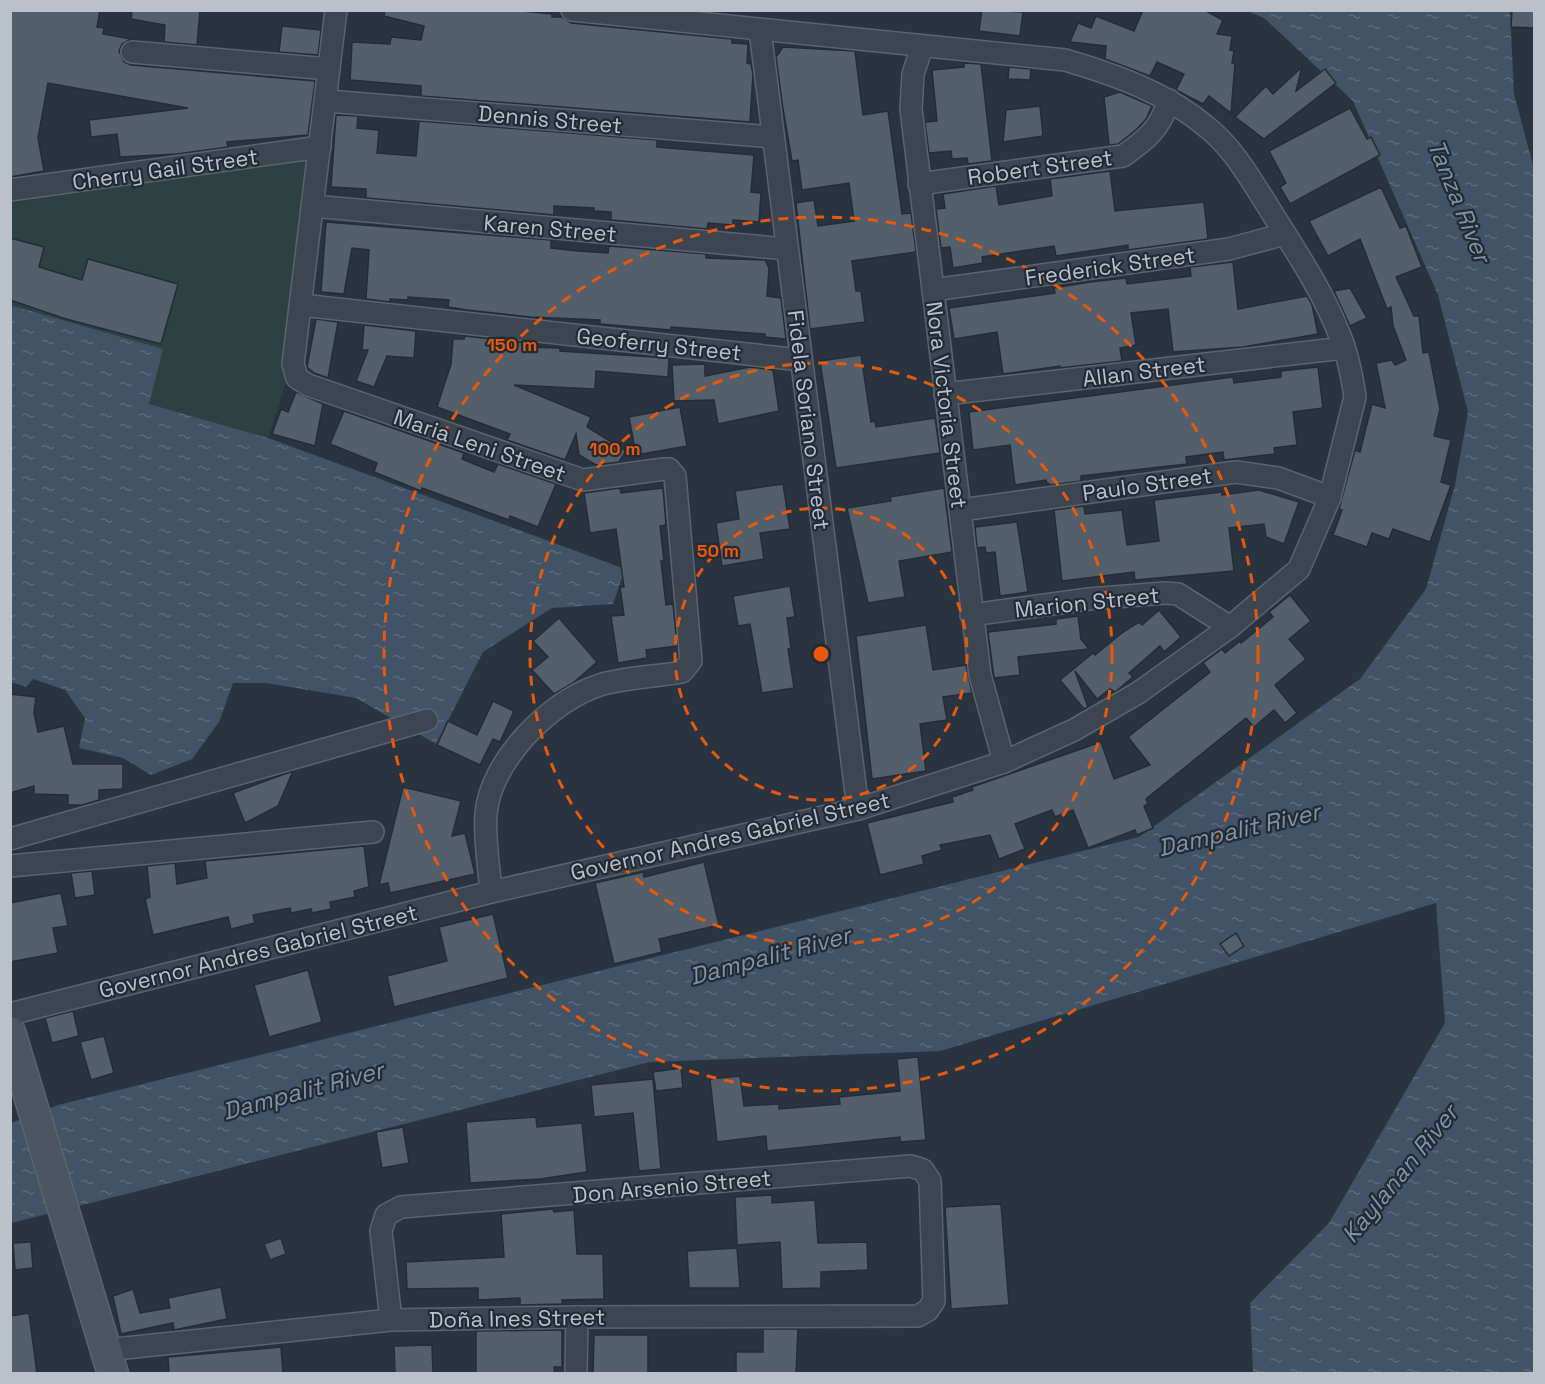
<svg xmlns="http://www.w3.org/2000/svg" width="1545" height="1384" font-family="'Space Grotesk',sans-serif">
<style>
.pitch{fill:#2c4242}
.water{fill:url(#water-ripples)}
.building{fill:#535f6a;stroke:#242d37;stroke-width:1.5}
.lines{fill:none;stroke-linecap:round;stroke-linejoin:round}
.minor-casing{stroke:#5b646d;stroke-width:24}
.secondary-casing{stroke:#5b646d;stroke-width:33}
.minor{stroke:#3d4650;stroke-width:21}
.secondary{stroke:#4c5562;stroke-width:30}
.ring{fill:none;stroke:#e8590c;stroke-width:3;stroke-dasharray:10 8}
.labels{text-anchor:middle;stroke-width:4.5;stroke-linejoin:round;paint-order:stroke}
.street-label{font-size:22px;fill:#bac1ca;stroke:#222b35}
.water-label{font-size:24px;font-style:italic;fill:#7e93aa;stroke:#222b35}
.centre{fill:#e8590c;stroke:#222b35;stroke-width:3}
.ring-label{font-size:18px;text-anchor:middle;font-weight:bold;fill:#e8590c;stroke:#222b35;stroke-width:4.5;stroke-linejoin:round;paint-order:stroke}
</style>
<defs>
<pattern id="water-ripples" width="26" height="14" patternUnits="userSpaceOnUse" patternTransform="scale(1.5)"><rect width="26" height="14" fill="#415367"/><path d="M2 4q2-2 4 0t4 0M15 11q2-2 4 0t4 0" fill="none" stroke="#5a6a7b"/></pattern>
</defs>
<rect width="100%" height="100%" fill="#293440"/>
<polygon class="pitch" points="312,159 287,379 268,438 148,404 162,349 11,305 10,203"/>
<g class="water">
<polygon points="1247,11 1510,11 1514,94 1534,169 1534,1373 1253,1373 1250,1303 1329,1223 1445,1023 1436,903 940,1051 650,1062 11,1223 11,1123 58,1105 1139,837 1360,679 1426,589 1455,485 1468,412 1438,295 1353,101 1264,18"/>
<polygon points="10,305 163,349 149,404 268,438 625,569 613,604 552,608 483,652 436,744 356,698 266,683 233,683 219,722 192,759 151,775 123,758 79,748 85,718 65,690 33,679 26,687 11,682"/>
</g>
<g class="building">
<polygon points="10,10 100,10 97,27 104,28 103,34 131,39 122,44 119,51 124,62 131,65 315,81 308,135 227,142 228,147 177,154 120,157 117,134 91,137 89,120 188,108 48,83 38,138 44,171 10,177"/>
<polygon points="132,10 200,10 197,45 164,42 165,25 131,19"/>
<polygon points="385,10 512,10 552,14 552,17 562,17 571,23 732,39 732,43 748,44 747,63 751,64 753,74 750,122 421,96 421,86 350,80 352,42 390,44 391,37 421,40 424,26 384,16"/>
<polygon points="982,10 1023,12 1020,36 979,31"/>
<polygon points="1143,10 1204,10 1223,20 1217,34 1232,36 1230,50 1234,51 1232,63 1235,64 1231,113 1209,96 1203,104 1176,90 1184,74 1157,62 1150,76 1147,75 1105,59 1106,46 1070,42 1078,23 1091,28 1096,16 1134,31"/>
<polygon points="1512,10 1534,10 1534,28 1511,27"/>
<polygon points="282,26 321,30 318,55 279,52"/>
<polygon points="783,47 855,51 863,115 888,111 902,214 911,213 916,252 852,261 856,291 861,291 865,322 810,329 796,203 814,200 818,226 854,221 849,183 802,190 798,160 792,161 783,109 776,57"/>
<polygon points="964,63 981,64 992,161 968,164 967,158 952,159 951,151 929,153 925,122 937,121 932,70 964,67"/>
<polygon points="1009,67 1031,69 1030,80 1008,79"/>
<polygon points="1302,67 1296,91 1325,69 1336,83 1264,139 1235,117 1266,86 1273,94"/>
<polygon points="1120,92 1152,106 1146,119 1137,129 1118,144 1109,145 1104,97"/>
<polygon points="1040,106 1043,136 1003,142 1006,110"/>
<polygon points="1350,108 1367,139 1371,137 1380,155 1290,204 1280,187 1286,183 1269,151"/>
<polygon points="336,115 358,116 357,128 379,130 377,153 416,156 419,121 657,140 657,147 754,155 751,192 761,193 759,222 733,220 733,225 708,223 707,229 611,220 611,212 594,211 594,208 554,206 554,215 366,198 366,189 331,187"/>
<polygon points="1110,171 1115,211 1204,202 1208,239 1128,250 1128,245 1056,256 1054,246 982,257 983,263 953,268 950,247 941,248 936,209 945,208 943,194 996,186 999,205 1052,196 1050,179"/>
<polygon points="1381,187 1400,228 1406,226 1422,267 1396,277 1414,316 1419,316 1423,353 1429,352 1440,409 1434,436 1451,440 1441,482 1451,485 1430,542 1393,529 1389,539 1372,533 1367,547 1333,535 1342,510 1339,509 1355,450 1360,452 1372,404 1385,408 1376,363 1392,360 1395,365 1406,360 1393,326 1391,307 1387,309 1360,239 1328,256 1309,221"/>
<polygon points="326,222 551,240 551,248 578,251 608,253 609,246 706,254 706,258 765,260 769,268 767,296 781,298 786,339 765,337 765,334 671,327 671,330 600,324 600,320 530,317 467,310 448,307 449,300 408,297 408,300 390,299 390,302 366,299 369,250 352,248 344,294 321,292"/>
<polygon points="10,238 44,247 39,267 82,280 88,259 178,284 161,344 66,319 10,300"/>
<polygon points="1233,262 1238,309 1307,296 1312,305 1318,334 1243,347 1173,352 1168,309 1131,313 1136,345 1120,348 1122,361 1060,368 1060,366 1003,374 997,332 954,339 949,308 1055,293 1054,288 1090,282 1126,278 1127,284 1191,276 1190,267"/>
<polygon points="1350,288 1367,318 1350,326 1334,291"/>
<polygon points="316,319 338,322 328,378 314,373 307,367"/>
<polygon points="364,325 416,331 414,358 387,356 374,387 356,381 368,350 362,350"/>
<polygon points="465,336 528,343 528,347 560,348 560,351 669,358 668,377 596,371 595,389 514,385 591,417 587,427 626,451 619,462 596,465 579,455 576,434 565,460 507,440 510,434 437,407 451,364 453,339 464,339"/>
<polygon points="861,355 871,422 875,421 876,427 935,418 940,453 836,468 820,361"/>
<polygon points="705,364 705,376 750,367 773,370 779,411 718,424 714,400 674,401 672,365"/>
<polygon points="1318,367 1323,408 1293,412 1297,445 1274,448 1275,454 1224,460 1223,452 1186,457 1187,464 1081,476 1081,481 1051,485 1047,483 1046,480 1015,485 1010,445 973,450 969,412 1233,377 1234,383 1281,377 1281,371"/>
<polygon points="296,392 323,404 315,446 272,434 281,409 288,412"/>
<polygon points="680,407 687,446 636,455 629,417"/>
<polygon points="344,411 464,453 462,459 494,472 498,464 556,484 538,527 510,516 509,520 422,488 421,491 374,472 377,463 330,444"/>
<polygon points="783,484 790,529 760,533 764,559 722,566 716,523 739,519 735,491"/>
<polygon points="620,488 621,493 663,488 666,525 660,526 664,561 661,561 666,605 673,604 677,646 646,650 647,658 618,663 611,616 624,615 620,587 624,587 616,529 590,533 584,493"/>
<polygon points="944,488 952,552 899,561 905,597 868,603 847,508 891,501 890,497"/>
<polygon points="1259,490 1299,502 1284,544 1266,537 1264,524 1229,528 1234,571 1135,580 1134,572 1062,581 1054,510 1084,506 1085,514 1122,510 1127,545 1159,541 1154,500 1222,492 1222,495"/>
<polygon points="1017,522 1028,592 1000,596 995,552 986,553 985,547 977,548 975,527"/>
<polygon points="790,586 795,617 787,618 791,648 788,649 794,688 762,693 750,624 738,626 733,596"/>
<polygon points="1290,595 1311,621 1289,639 1306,659 1275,685 1297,713 1285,723 1274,710 1254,727 1246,718 1146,799 1148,804 1144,806 1153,828 1137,835 1135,830 1088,848 1073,810 1055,817 1052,810 1015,824 1025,849 999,859 990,835 940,845 942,850 922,856 924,864 880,875 867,823 953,802 952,797 973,790 972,787 1101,742 1114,779 1150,765 1128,737 1210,672 1203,663 1222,649 1225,653 1240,641 1241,643 1273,617 1269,612"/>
<polygon points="1159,610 1181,637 1164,652 1160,646 1129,673 1133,677 1115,692 1110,689 1097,699 1075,671 1088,707 1084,709 1060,680 1093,653 1095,655 1123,632 1139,622 1142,625"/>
<polygon points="1078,616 1081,639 1089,649 1018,657 1020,675 994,678 988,632 1056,624 1056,619"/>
<polygon points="559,618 597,662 573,683 554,694 532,670 548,657 533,641"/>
<polygon points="926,625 933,670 966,665 972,693 943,697 947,720 920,724 926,771 872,779 856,636"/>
<polygon points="10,694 36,697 34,713 38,732 64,726 73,764 123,764 123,789 99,790 99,800 82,805 68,805 68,795 34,794 34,786 10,793"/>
<polygon points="493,701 514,711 500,742 493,739 480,765 437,745 448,721 477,735"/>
<polygon points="293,771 278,806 245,823 233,793"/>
<polygon points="403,787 461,801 452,836 465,833 475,874 390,893 388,883 379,885"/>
<polygon points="364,846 369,887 354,891 355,897 330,902 331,909 312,913 311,909 291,913 290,908 253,915 255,923 231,929 228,917 153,935 145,899 150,897 147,866 175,863 177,884 207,878 205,861"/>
<polygon points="704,862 719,925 659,939 662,952 614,964 595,883 643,872 644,877"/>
<polygon points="92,871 95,895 75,898 71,873"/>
<polygon points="61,893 68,926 53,928 58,953 10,962 10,903"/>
<polygon points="493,914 508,978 394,1007 387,976 447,961 439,927"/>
<polygon points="1236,933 1244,946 1229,956 1220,944"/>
<polygon points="308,970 322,1022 269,1037 254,985"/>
<polygon points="73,1011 79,1036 52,1043 45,1018"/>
<polygon points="104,1036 114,1073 91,1080 80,1042"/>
<polygon points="918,1057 926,1140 900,1142 900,1137 767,1151 766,1136 717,1142 710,1079 740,1076 744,1106 779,1104 779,1109 840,1104 839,1097 900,1091 897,1059"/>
<polygon points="681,1068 683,1088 656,1091 653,1072"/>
<polygon points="653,1079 661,1169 639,1171 633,1113 594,1117 591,1085"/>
<polygon points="536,1117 537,1127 582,1123 587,1172 540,1179 470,1183 466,1122"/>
<polygon points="403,1127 409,1163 382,1168 376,1132"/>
<polygon points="772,1195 772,1203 815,1200 818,1243 867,1242 868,1270 821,1272 821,1288 782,1289 780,1242 737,1245 735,1197"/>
<polygon points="1001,1204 1009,1305 951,1309 945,1207"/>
<polygon points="553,1209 554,1212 574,1210 577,1254 603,1254 604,1299 562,1300 562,1304 520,1305 520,1298 478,1300 478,1288 407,1289 406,1262 504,1257 501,1214"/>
<polygon points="281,1238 286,1254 270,1260 264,1244"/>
<polygon points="31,1242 33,1268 15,1270 13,1243"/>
<polygon points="737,1248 740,1288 689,1288 687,1251"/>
<polygon points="221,1287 227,1319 174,1330 173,1323 121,1334 113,1296 133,1289 140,1313 170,1308 168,1298"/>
<polygon points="29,1313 37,1374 10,1374 10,1316"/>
<polygon points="763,1329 798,1329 796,1374 736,1374 736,1352 763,1352"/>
<polygon points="562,1330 562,1367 554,1367 555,1374 476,1374 476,1331"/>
<polygon points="594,1335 648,1335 648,1374 593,1374"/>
<polygon points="432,1345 433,1374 395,1374 394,1346"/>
<polygon points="281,1347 283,1374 169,1374 168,1357"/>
</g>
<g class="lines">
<defs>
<g id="minor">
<path d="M336,10L293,364L297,378L308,385L583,480L664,469H669L675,476L691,661L682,672C655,677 626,677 600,685C551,700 490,761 486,814C484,839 489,866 491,892"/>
<polyline points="760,30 858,809"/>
<polyline points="922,47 913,74 911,109 980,675 1004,762"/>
<polyline points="132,52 329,69"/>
<polyline points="327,101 773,137"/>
<path d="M919,184L1123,156C1147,139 1160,129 1169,100"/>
<polyline points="10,190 320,147"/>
<polyline points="313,206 787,249"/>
<polyline points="933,290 1229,249 1285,234"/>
<polyline points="301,305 801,360"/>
<polyline points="945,394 1344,348"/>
<polyline points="961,510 1236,472 1278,478 1330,497"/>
<polyline points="971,615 1089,599 1165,593 1178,594 1230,627"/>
<polyline points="10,839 427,720"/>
<polyline points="10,866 373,832"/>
<path d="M10,1014L491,892L858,809L1004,762L1074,730L1138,693L1230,627L1299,569L1330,497L1355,397C1352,376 1347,351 1338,331C1321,288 1293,247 1269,208C1251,180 1234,149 1208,128C1167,93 1116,75 1065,60L572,10"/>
<polyline points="106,1350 391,1320 577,1317 918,1316 928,1310 934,1301 930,1181 923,1170 911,1166 401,1207 386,1215 381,1231 391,1320"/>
<polyline points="576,1374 577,1317"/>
</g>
<polyline id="secondary" points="10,1032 113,1374"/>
</defs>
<use href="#minor" class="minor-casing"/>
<use href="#secondary" class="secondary-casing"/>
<use href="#minor" class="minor"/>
<use href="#secondary" class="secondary"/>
</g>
<g class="ring">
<circle cx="821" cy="654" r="146"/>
<circle cx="821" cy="654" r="291"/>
<circle cx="821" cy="654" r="437"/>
</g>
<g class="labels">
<g class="street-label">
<text transform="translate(550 119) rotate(5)" y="8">Dennis Street</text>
<text transform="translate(1040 167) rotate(-8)" y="8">Robert Street</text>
<text transform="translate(165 169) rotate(-8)" y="8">Cherry Gail Street</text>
<text transform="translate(550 228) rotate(5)" y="8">Karen Street</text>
<text transform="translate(1110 266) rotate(-8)" y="8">Frederick Street</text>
<text transform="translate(659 344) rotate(6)" y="8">Geoferry Street</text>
<text transform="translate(1144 371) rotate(-7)" y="8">Allan Street</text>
<text transform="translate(947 405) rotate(83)" y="8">Nora Victoria Street</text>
<text transform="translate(809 420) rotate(83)" y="8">Fidela Soriano Street</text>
<text transform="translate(480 445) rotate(19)" y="8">Maria Leni Street</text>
<text transform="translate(1147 484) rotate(-8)" y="8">Paulo Street</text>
<text transform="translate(1087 602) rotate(-6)" y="8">Marion Street</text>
<text transform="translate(730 836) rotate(-13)" y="8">Governor Andres Gabriel Street</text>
<text transform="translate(258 951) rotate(-14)" y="8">Governor Andres Gabriel Street</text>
<text transform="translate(672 1186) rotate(-5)" y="8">Don Arsenio Street</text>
<text transform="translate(517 1318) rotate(-1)" y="8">Doña Ines Street</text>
</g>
<g class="water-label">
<text transform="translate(1459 201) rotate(68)" y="8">Tanza River</text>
<text transform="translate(1239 830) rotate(-13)" y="8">Dampalit River</text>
<text transform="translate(770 956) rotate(-15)" y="8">Dampalit River</text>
<text transform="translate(303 1091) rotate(-15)" y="8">Dampalit River</text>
<text transform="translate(1400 1174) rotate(-51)" y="8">Kaylanan River</text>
</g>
</g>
<circle cx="821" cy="654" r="9" class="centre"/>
<g class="ring-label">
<text x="512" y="351">150 m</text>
<text x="615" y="455">100 m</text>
<text x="718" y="557">50 m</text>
</g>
<rect width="1545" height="1384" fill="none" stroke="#bac1ca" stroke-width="24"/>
</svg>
